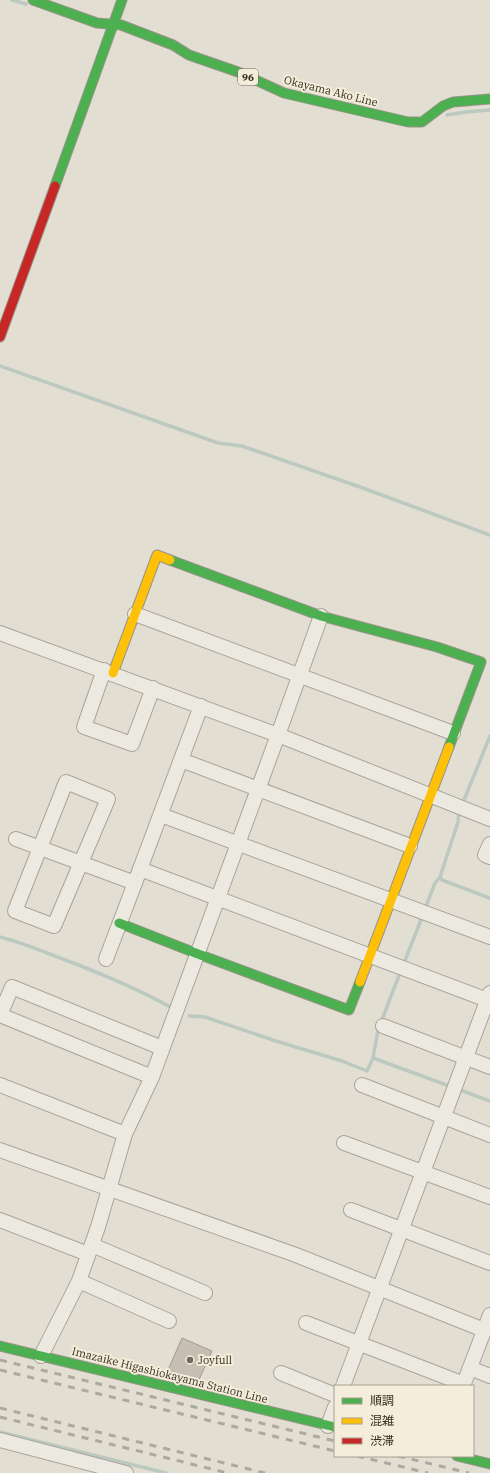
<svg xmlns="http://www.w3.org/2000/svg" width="490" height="1473" font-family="'IBM Plex Serif','Noto Sans JP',serif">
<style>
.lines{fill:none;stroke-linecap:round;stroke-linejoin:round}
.stream{stroke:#bbc9c1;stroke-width:3.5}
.building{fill:#c7beb3;stroke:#a49b91}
.street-casing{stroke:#a9a49a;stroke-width:16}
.fast-casing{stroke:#999389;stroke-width:11}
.slow-casing{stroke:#999389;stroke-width:11}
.jam-casing{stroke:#999389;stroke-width:11}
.street{stroke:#ece9e1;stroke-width:14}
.fast{stroke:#4caf50;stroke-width:9}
.slow{stroke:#ffc107;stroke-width:9}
.jam{stroke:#c62828;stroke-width:9}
.rail{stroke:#aca8a2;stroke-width:3;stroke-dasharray:7 7;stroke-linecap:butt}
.poi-dot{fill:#746b60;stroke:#f3edd9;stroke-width:1.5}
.labels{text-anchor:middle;stroke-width:4;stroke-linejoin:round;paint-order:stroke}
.shield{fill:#f3edd9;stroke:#706759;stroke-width:1}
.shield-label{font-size:10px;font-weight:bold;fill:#382d22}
.street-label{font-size:11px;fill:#382d22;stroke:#f3edd9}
.poi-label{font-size:11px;fill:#382d22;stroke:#f3edd9;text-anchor:start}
</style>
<rect width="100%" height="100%" fill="#e3ded2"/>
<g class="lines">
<g class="stream">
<polyline points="12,0 26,4"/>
<polyline points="447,115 466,112 490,110"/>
<polyline points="0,366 218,443 242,446 360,487 490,535"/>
<polyline points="462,805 490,736"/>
<polyline points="440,877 442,880 490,898"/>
<polyline points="425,909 435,883 440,877 458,822 459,811"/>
<path d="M0,937C19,942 37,949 55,956C95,971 135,987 172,1008"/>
<polyline points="404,963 423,915"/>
<polyline points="189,1016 205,1017 276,1041 342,1061 367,1071 373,1058 452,1087"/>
<polyline points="373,1058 378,1030 400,973"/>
<polyline points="458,1089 490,1101"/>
<polyline points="0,1432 166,1473"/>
</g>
</g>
<polygon class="building" points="182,1338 212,1351 198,1382 168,1370"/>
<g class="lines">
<defs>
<g id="street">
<polyline points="135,614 453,733"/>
<polyline points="0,633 278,735 490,819"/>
<polyline points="104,670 84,727 132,744 153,688"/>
<polyline points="181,760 410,846"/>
<polygon points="66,782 108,799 54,926 15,911"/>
<polyline points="161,815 490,937"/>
<polyline points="16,839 135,883 140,869 490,1001"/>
<polyline points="490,844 485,855 490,857"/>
<polyline points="140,869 201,706"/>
<polyline points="106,959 135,883"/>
<polyline points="0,1015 12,987 162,1048"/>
<polyline points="0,1015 152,1077"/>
<polyline points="383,1026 490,1067"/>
<polyline points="0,1085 125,1134"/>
<polyline points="362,1085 490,1135"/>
<polyline points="344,1143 490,1197"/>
<polyline points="0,1150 296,1255 484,1330"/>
<polyline points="351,1210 490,1263"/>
<polyline points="0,1220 88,1254"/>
<polyline points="92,1245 205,1293"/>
<polyline points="79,1281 169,1321"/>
<polyline points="306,1323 464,1384"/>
<polyline points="41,1356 79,1281 98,1227 125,1134 152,1077 278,735 321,616"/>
<polyline points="470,1368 490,1376"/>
<polyline points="281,1373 335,1395"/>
<polyline points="343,1386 490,993"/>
<polyline points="463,1386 490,1315"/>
<polyline points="328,1426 335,1407"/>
<polyline points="0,1440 126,1473"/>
</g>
<g id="fast">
<polyline points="33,0 97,23 121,25 173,45 189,55 238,72 284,93 408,122 422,122 443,106 453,102 490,99"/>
<polyline points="55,186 122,0"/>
<polyline points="170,560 321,616 437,647 481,662 449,747"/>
<polyline points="119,923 198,954 349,1010 360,982"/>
<polyline points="0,1346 335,1427"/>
<polyline points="457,1456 490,1464"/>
</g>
<g id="slow">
<polyline points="113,673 157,555 170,560"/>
<polyline points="360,982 449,747"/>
</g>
<polyline id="jam" points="0,337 55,186"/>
</defs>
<use href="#street" class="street-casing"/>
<use href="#fast" class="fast-casing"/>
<use href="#slow" class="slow-casing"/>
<use href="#jam" class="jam-casing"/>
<use href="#street" class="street"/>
<use href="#fast" class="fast"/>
<use href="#slow" class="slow"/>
<use href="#jam" class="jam"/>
<g class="rail">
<polyline points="0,1360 335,1441"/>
<polyline points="0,1370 335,1451"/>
<polyline points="0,1408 265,1473"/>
<polyline points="0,1417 228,1473"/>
<polyline points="357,1456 428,1473"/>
<polyline points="398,1456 469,1473"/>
</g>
</g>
<circle class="poi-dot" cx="190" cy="1360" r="4"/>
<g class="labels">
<rect class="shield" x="238" y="69" width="20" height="16" rx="3"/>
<g class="shield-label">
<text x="248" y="81">96</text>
</g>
<g class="street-label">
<text transform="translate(331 91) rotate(14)" y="4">Okayama Ako Line</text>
<text transform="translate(170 1375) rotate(14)" y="4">Imazaike Higashiokayama Station Line</text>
</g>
<g class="poi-label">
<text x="198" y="1364">Joyfull</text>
</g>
</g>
<rect x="334" y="1385" width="140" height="72" fill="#f3edd9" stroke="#a8a090"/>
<rect x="342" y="1398" width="20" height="6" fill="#4caf50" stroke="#a8a090"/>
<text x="370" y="1405" font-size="12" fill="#382d22">順調</text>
<rect x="342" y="1418" width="20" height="6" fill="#ffc107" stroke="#a8a090"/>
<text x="370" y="1425" font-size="12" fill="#382d22">混雑</text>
<rect x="342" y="1438" width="20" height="6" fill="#c62828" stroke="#a8a090"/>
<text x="370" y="1445" font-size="12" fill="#382d22">渋滞</text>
</svg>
